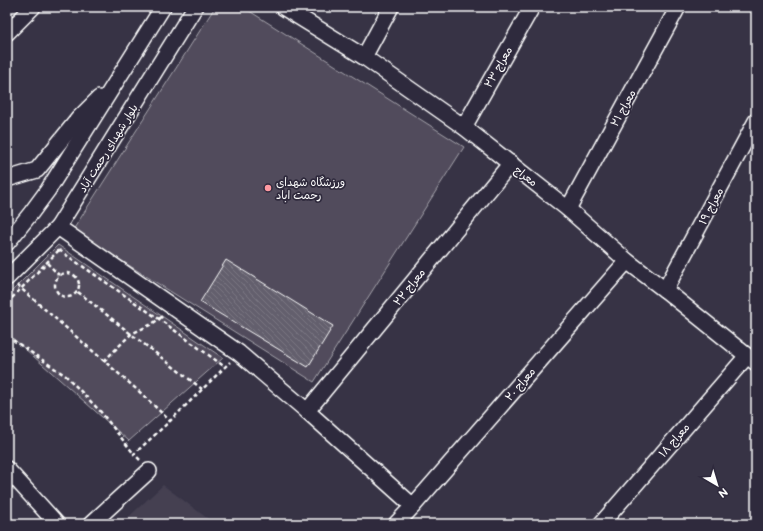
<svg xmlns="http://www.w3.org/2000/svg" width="763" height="531" font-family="'Balsamiq Sans','Playpen Sans Arabic',sans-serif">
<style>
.built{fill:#444051}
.green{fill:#514c5c;stroke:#a8a6ae}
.building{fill:url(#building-back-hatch);stroke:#fff}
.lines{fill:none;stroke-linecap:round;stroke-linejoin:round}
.minor-casing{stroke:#fff;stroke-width:18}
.path{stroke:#fff;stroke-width:2.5;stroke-dasharray:4 3;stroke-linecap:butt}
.minor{stroke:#2f2a3d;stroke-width:15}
.poi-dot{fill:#ff9aa2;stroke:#2f2a3d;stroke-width:1.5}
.labels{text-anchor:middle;stroke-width:3.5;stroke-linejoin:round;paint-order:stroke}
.street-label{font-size:11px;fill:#fff;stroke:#2f2a3d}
.poi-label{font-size:11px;fill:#fff;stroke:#2f2a3d;text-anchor:start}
</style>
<defs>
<pattern id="building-back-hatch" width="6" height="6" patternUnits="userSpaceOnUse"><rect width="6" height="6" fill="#635f6d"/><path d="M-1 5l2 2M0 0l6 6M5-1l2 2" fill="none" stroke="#7a7783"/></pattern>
</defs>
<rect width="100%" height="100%" fill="#373345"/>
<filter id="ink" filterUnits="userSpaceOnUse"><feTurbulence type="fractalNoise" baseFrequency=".025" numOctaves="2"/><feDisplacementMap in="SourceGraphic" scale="8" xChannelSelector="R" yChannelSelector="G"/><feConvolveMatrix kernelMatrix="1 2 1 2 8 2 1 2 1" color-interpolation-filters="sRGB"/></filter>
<g filter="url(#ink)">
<polygon class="built" points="163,485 215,524 121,524"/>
<g class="green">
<polygon points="215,7 243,7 464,147 314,382 73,230"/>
<polygon points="58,245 223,358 129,441 7,333 7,296"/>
</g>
<polygon class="building" points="226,260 333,326 308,367 200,302"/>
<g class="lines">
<defs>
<g id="minor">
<polyline points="283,7 364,57 464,127 568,209 627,261 665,290 756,363"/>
<polyline points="7,33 33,7"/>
<polyline points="364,57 391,7"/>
<polyline points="464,127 532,7"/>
<polyline points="7,179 37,170 79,118 99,98"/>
<polyline points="568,209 678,7"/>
<polyline points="58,227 239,353 307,411 413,506"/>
<polyline points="7,243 31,213 48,190 163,7"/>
<polyline points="7,278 58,227 195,7"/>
<polyline points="665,290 756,121"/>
<polyline points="307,411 511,163"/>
<polyline points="7,469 57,524"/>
<polyline points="91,524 149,471"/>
<polyline points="396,524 413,506 627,261"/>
<polyline points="601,524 747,356"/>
</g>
</defs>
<use href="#minor" class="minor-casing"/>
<g class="path">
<polyline points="59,250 159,319 225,367"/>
<polyline points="47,263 59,275"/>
<circle cx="67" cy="285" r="12"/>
<polyline points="17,285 142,394 170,421"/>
<polyline points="78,292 131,334 202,389"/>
<polyline points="7,303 59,250 59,249"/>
<polyline points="7,336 66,376 100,411 134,454"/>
<polyline points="104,361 131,334 152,324 163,316"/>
<polyline points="140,460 134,454 170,421 230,362"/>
</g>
<use href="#minor" class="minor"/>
</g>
</g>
<circle class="poi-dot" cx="268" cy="188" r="4"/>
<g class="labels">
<g class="street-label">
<text transform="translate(498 67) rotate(-60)" y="4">معراج ۲۳</text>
<text transform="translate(623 108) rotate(-61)" y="4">معراج ۲۱</text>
<text transform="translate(108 148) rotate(-58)" y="4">بلوار شهدای رحمت آباد</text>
<text transform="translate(526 176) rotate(38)" y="4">معراج</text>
<text transform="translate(711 206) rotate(-62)" y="4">معراج ۱۹</text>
<text transform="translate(409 287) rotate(-51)" y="4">معراج ۲۲</text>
<text transform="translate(520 384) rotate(-49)" y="4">معراج ۲۰</text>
<text transform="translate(674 440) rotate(-49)" y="4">معراج ۱۸</text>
</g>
<g class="poi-label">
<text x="276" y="186">ورزشگاه شهدای<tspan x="276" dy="13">رحمت اباد</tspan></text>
</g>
</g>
<rect width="763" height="531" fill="none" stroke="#2f2a3d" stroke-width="24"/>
<rect x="12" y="12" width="739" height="507" fill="none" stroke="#fff" stroke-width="1.5" filter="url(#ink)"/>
<g transform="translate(717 485) rotate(142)" stroke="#2f2a3d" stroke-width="3" paint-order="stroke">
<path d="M0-3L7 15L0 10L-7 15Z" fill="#ffffff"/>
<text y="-6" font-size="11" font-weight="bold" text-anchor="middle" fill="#ffffff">N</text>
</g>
</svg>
